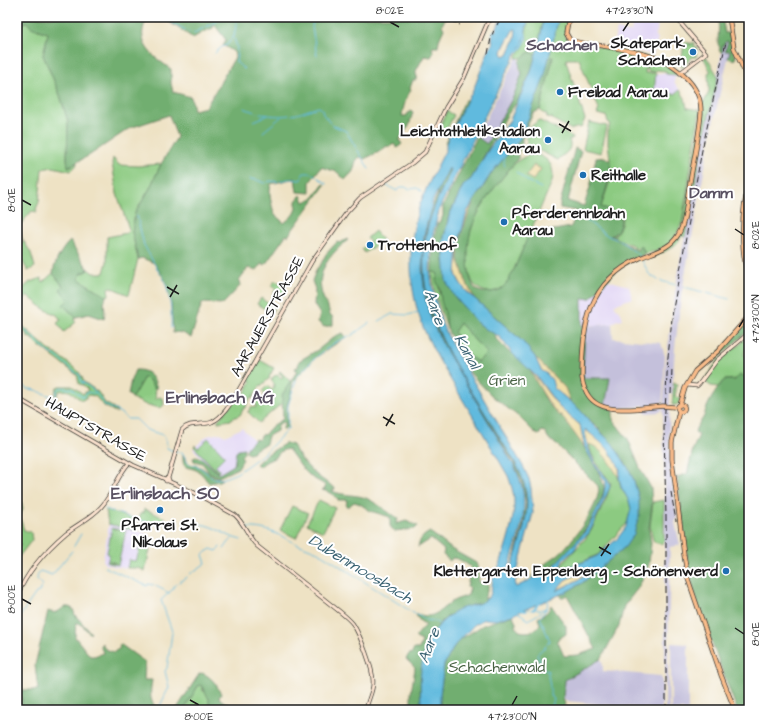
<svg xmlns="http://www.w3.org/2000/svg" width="766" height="727" font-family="'Architects Daughter',sans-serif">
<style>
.built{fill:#e0d4f4}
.industrial{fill:#c4c0db}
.green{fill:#8cca81;stroke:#54734e}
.forest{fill:#71ae6f;stroke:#466546;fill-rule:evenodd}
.sand{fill:#eeda9e;stroke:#857b5d}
.water{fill:#61bade;stroke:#3e6b7d;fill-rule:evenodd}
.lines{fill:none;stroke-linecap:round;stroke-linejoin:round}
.stream{stroke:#61bade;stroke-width:1}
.canal{stroke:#61bade;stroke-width:2}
.secondary-casing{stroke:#3c3a35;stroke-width:4.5}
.primary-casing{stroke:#3c3a35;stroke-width:5}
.secondary{stroke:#fde4d0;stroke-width:3}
.primary{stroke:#f9bc8a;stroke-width:3.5}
.rail{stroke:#1c1c1c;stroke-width:1;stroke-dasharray:6 3;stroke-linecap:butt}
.primary-bridge-casing{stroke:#3c3a35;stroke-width:5;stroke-linecap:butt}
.primary-bridge{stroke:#f9bc8a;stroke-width:3.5}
.ticks{fill:none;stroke:#1c1c1c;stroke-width:1.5}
.poi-dot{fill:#1f6fb2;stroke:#fff;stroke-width:1.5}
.labels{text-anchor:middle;stroke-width:4;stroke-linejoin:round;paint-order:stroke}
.poi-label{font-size:15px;font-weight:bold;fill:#1c1c1c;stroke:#fff;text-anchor:start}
.street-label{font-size:15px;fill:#1c1c1c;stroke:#fff}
.park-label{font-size:15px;fill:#496244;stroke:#fff}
.neighbourhood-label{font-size:16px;font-weight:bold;fill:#595162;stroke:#fff}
.water-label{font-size:16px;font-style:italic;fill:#3b6373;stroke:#fff}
.quarter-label{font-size:17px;font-weight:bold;fill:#595162;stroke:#fff}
.neatline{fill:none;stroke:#1c1c1c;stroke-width:1.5}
.ticks-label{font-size:10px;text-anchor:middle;fill:#1c1c1c}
</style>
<rect width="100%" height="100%" fill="#fff"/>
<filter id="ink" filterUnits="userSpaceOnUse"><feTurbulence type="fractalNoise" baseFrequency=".025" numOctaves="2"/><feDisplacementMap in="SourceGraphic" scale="8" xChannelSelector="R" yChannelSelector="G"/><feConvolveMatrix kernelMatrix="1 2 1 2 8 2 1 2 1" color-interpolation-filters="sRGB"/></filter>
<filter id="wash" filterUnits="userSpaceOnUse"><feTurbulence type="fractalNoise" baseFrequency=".012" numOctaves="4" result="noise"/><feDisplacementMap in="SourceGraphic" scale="16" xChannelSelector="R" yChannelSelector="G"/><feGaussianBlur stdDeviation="0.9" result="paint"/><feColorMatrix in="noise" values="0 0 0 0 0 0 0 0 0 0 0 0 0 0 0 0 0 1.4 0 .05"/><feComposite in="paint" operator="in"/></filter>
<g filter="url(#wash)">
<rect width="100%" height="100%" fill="#eee2c4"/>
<g class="built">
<polygon points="634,17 658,19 657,31 655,37 658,38 653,55 613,44 617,29 628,32 630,31 631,33"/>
<polygon points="656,73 676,75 674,82 680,90 675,94 654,92"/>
<polygon points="607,280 629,286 632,298 614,305 621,313 623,319 617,320 612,324 582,326 582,299 591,298"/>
<polygon points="242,428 254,440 247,448 240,449 234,465 218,474 193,449 207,436 220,433 225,436"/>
<polygon points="109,524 142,532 151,536 150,550 140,548 136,561 129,560 127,568 117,567 104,564 103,560"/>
</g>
<g class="industrial">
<polygon points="728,41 726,51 730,50 713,123 681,297 675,348 672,394 670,394 669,436 671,474 677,516 675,523 680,545 670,547 668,663 669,710 665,710 665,505 663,411 666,362 678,272 700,158 719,69 723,45 725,42"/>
<polygon points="516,58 519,58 519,68 522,74 513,97 487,144 477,137"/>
<polygon points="612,324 613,338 661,343 665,356 662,410 660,412 647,413 644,411 644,406 642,405 638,407 616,408 605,406 582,378 585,326"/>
<polygon points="671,643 688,644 688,710 671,710"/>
<polygon points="601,659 603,665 603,671 661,676 662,680 662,710 566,701 564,698 565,680 568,677 584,669"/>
</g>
<g class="green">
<polygon points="529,17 544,17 537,51 536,54 530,52 522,58 516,58 517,55 523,47 527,39 526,32"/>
<path d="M559,17H568C566,26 562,36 570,42L621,50L647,57L645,73H656L654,92L675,94L680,90L685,98L687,108L700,110L682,222C673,245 668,246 645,254L641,245L637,248L632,245L611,236L615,235C620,228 622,224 622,216L611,210L601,207L612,174L608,143V132L610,123L608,122L606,116L597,114L599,109L579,59H567L566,61L585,119L581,128L577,127L575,129L573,128L572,130L552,119V117L550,119L547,117L546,113L544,114L540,110L553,58L549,57Z"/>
<path d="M27,22L38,30L48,33L43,55L60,95L68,122L67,159L69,167L77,163V165L71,171L53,167L42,169L39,202L36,209L37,212L32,211L19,226L22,238L31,253L35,267L28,271C23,262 17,254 17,244L23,242L17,223V45H19L21,30L24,23Z"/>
<polygon points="684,42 690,43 690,46 691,43 695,43 694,46 697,47 696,57 692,57 683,67 681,67"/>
<polygon points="649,57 660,61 678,73 676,75 666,74 666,71 656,70 655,72 648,71 647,68"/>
<path d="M703,57L707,58L718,76L706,128L685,237L681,236C677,248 663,252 653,257L652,254L662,250L681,233L701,120V100L703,102H704L709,92L708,73L710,72V69L708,68L707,64Z"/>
<polygon points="465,100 467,100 446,143 445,143"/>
<polygon points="447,111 454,115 447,129 445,130 439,129"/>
<path d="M538,120L573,137L572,139H569C573,152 565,152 558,160L526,144C528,140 526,138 527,133C528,126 535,125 538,120Z"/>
<polygon points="589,122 607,126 601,153 583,149"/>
<path d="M536,154C551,159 556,170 551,184L508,283C498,294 480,296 472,281C467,270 466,253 468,242C473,217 486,197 502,178C512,166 520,155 536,154Z"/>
<polygon points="113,158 119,165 138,166 161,164 149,190 135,213 132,232 138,259 129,295 110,287 108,288 109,295 106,296 80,280 79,277 83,272 86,272 88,269 93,273 104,273 107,262 107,237 127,233 129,229 117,194 112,163"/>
<polygon points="375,231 382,240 365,253 362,249 370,242 367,238"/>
<path d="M435,272L438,274C436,293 447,310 447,329L436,296L432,273Z"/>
<polygon points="53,273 63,286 68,300 63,305 76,318 74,320 76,322 64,332 57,323 61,320 57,315 44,309 28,296 20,303 17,300 17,294 30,282 41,278 43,282"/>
<polygon points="275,281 283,284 286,290 285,294 281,294 277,298 272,296 276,289 271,286"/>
<polygon points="261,298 274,308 271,313 257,304"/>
<polygon points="17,321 49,350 54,352 51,355 33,341 33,339 28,337 28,335 22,330 20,336 19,330 22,330 17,325"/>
<polygon points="460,323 478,344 488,353 477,362 468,356 454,332"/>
<polygon points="747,336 749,337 744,355 749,357 749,378 724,380 718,387 711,386 704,381 718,360 739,345"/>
<path d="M55,353L77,370L81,375L84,382L98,392L105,403L114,408L117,413L104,406L95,396L89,395L83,400C72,397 74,388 59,391L56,397L55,394L56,388L59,386H72L83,394L88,390L83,385L79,384L77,375L52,356Z"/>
<polygon points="258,359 274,368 269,377 270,378 265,382 261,387 260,386 252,399 250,398 246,406 247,407 244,408 240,415 231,419 231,420 218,422 218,420 235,401 241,392 245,393 251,381 247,379"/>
<polygon points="280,371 290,381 286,391 283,393 282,403 259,423 247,411 248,412 252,406 254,408 257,406 254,402 258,396 263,399 265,398 264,396 265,394 262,391 267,386 272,390 274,388 273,386 275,385 271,380 275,375 276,376 278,375 281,378 283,377 279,372"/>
<path d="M144,377C150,380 153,386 156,392L155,393L156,397L155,399L160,397L163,399L164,404C162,410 156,407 151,406V405L148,406L132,398Z"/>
<polygon points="674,382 679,385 677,386 675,397 679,398 681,397 679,403 676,405 672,405"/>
<polygon points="586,431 612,456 621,487 629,501 631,509 627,523 599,554 576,565 561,568 564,562 586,538 592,529 606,499 611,484 609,480 599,467 591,453"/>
<polygon points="208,438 225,456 215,466 220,471 218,472 194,447 195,445 198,448"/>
<polygon points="17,499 21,499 23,510 19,515 24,530 31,532 32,540 17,559 19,555 17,554 17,551 21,544 17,545"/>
<polygon points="319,500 335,508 323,532 307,524"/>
<path d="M664,500V542C661,545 655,543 653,540L650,526L653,502Z"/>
<polygon points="292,506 308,513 296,538 280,530"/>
<polygon points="144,509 165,518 163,523 156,522 151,524 139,520 141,513 144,513"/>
<polygon points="106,510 137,520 134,530 108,524"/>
<polygon points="112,528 126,531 118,565 107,563 107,561 116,563 108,561 109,554 107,553"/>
<polygon points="140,548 150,550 145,571 138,568 127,568 129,560 136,561"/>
<polygon points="201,685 203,691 207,693 213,710 183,710 198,686"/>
<rect x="17" y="690" width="5" height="20"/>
</g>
<g class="forest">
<path d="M23,17H148C133,42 152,56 171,69V83L173,92L191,97L194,110L206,107L235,57L234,52L223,45L226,40L214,24L213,28L205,31L193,38L162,17H446L442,25L444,29L439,40L438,47H433L432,49L434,52L431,57L424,56L416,71V75H417L416,80H413L410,88L411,90C406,97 403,108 402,116H406L410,111L413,112L409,126L399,140L402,144L397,148L394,144L389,147L387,146L379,152L364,159L360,157C354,161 356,164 354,169C353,173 347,177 345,180L337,172L321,167L310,182V193L297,192L295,178L271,184C268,196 272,203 274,214L284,223C293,216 297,212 296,201L301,195L304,202L313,198L323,184L325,185L288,236L286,235L265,265L262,263L257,270L248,268L239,280L240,286L223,304L202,303L191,338C185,334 180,331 173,333L171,305L166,282L154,263L142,258L138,259L132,232L135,213L149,190L161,164L177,137L169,115L130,128L90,155L68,167L67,159L68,122L60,95L43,55L48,33L31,27L27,22H24L21,30L19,46L17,45V19Z"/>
<polygon points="719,17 722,17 725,33 729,33 736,58 734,59 735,60 728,58 730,51 725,51 728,41 725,42 724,45 723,45 722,53 719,50 720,48 718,44"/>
<path d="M530,52L536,54L531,72L517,102L507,115L471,179L463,186L449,215L443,242L444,262L454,296L477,322L487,330L494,332L496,339L510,353H512C518,358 525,363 530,370C538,380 542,396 551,407C556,412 562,416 567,421C575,431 604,477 604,488C604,506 571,553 556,564C548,569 539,572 531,577C536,572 540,567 545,564C551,559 557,556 563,550C573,540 603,501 598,486L557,445L549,439L545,432L541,431L540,434L538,435L535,433L519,417L492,396L471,374L447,329L446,317L441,301L440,290L436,280L438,274L435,272L432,273C432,256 433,241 437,225V223H439L443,216V206L477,137L487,144L513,97L522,74C518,62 517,60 530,52ZM460,323L478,344L487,353L478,362L468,356L454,332Z"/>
<path d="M549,57H553L540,110L533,113L522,139V145L517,155L519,157C501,180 480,202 471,230C467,244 466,274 474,287C476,291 483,293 487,292C494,292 500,291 504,286C512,279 526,240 531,229L543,232L571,227L577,211L560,208V203L575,148L581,151L568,201L584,206L590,187L596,158L605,157L611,162L610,176L601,207L611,210L621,216C621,225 619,233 610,236L637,250L641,245L645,254L621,266L591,298L582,299V326H585L583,378H610L605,406L613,409V420L628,439L640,468L651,488L652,505L649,529L651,543L649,564L645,575L638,588L624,606L619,626L601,659L565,680C565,688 561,696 565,704L563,710H440V695L444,665L455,645L461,639L483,625L513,615L516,623V626L519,631C528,633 535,632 540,624L538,618C544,615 549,612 551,605L566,626V634L557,640L564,656L578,655L596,649L567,595L561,598L560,595L582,583L625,547L639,499L634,481L625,462L600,430L570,401L565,388L535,357L523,342L474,298L466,282L458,258L459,244L462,231L474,200L482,189L492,172L518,142L523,132Z"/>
<path d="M449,168L450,170L443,187L439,193L424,257V270L427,295L434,322L445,345L514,460L524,480L527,502V513L513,563L523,525L526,503L522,481L513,461C497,436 482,410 467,385C453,361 436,336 429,309C418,269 422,230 438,193L437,192Z"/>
<polygon points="749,191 747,225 749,226 749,264 746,232 746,206"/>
<path d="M347,239L348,240C330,254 314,273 323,297C325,303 330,307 329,314L333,317V325L324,327L318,322L320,314L314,305L315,289L312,281L317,268L320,266L326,254L337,242L340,243Z"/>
<path d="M70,241L88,269L86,272H83L79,277L80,280L106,296L104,304C105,308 105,316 104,319L89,314L76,317L63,305L68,300L60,289L63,286L53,273C54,263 62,248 70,241Z"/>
<polygon points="749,318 749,326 747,328 748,331 713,362 712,360"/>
<path d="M343,333L346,337L315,358L293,381L291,394L287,406V428L283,430V427L285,424L282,422L278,425L277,431L268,436C265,448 267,443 258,448C254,450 254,453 249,454L246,452C246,447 251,443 255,439L258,440L263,434L264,435L272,426L283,419L282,395C287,387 292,379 297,371L295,368L298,367L299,361L319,349L335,336Z"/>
<path d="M135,370C148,369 154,377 157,388H154L150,381L144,377L132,398L128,394L131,380Z"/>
<path d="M740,375L744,376L747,379L749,378V710H737L698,606L689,572L677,477L687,474L693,449L699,435L695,432C696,426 700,423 703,418C705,415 705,410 707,407C711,397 718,388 724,380H735Z"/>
<path d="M286,443L293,445C300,462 318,478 334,487L335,489L332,491C343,496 355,494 366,498C377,503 388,512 398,519L396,524L406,521L418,526L415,529L394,531L390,526V517C384,515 372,512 369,510C364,507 360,503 354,502L349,506H346L347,500H338L331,493L322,490L325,489V485L311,477L302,468L288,449C277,451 280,455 274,458C268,461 264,462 260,467L256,464L266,455Z"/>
<polygon points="244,448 244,453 241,456 243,459 238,468 219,477 209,472 202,463 194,461 193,458 196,457 202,458 219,474 234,465 236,452 240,449"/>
<path d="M183,454C188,469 193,462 202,468C210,473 211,476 222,479L220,481L209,483C205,479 203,474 198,471C187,465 182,472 183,454Z"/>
<path d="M430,532L453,550L478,564L479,582L489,585L484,599L489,597L484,602L472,605L448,616L438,625L420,690L422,710H411V693L415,668L406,659L409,654H411L414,649H419L422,641L416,638V636L426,625L420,621L416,615L417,614C435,620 439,610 453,601C458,598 463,598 468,595L470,588L467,587L471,568C467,563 458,558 452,558L450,561L443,555L444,550L431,539L418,547C420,539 422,536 430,532Z"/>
<path d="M64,607H69L73,609L75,615L91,633L90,634L83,626L76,622L75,637L90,656H94L103,653L100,645L102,643L105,649L114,652L120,648L119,646L120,644L145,662L144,680H152C151,689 148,700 156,707L155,710H22V690H38L35,665L48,611C56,614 58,612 64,607Z"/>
<path d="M202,673C212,677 217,685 221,694L219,697L221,700L238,710H213L209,707V699L201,685L198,686L184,710H176L199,674Z"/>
</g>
<g class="sand">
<polygon points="534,165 541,169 533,180 526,176"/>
<polygon points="474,200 462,231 459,243 458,258 466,282 474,298 462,286 456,274 458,244 467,212"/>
<polygon points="535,357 565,388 570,401 553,388 552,380 547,374 541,370"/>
<path d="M530,370L559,407L580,425L585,448L561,415H558C547,401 538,386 530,370Z"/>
<path d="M584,429C600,440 622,457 619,477C611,467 602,446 588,444Z"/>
<polygon points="587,572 578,580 555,591 565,580 578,574"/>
</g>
<path class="water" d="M502,17H529L523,43L515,55L440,207L433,234L431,251L430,270L433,291L442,324L455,350L523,466L529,479L531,488L533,513L516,576L515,586L516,587L528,581L541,572L547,573L552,571L557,562L583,534L590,524L603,497L606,482L595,466L585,448L580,425L559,407L538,378L512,353L499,336L487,330L477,322L454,296L446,281L443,242L449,216L463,186L471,179L489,149L509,122L531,72L540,39L544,17H559L544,78L523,132L518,142L492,172L467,212L458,244L456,274L459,281L466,291L523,342L535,357L541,370L547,374L552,380L554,388L580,410L592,424L612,443L629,469L634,481L639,499V516L634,534L625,547L582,583L566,592L512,615L496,620L484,619L474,625L455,645L444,665L440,695V710H422C417,671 421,629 460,609C468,605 482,605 488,598C493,593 491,585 493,578C495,573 498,569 500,564C505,549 515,519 514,502C514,493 511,484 508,476C492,448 475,420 458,392C447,373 435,355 426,334C408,294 406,246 420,204C427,185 437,167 446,149V143L467,100L472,93L489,49L493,44L492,38ZM516,29L515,39L508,54L504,56L502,53C502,48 510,36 513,30ZM449,168L450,170C447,176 446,181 443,187C437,200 432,212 428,226C409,309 458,366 497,433C508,452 523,470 526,492C530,516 520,540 513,563L510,570L509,568C520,528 534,503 513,464L443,345L432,322L425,297L422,269L424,235L433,200ZM585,429L607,448L617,463L620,470L619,477L621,487L629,501L631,509L626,527L617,539L597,556L583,562L566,567L560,571L559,569L563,560L575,549L578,543L589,533L592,527L610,487C609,479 603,474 598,468C591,458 585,441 585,429ZM587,573L578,580L556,591L565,580L578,574Z"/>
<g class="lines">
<g class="stream">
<polyline points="314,17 312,27 317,56"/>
<polyline points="171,22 189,32 194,33 225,17"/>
<polyline points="234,38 237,47 236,62 244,69"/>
<polyline points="215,53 222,47 227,45 232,38 234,37 237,19"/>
<polyline points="244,108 257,113"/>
<path d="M260,114C270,115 279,117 289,115"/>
<path d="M292,115C301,114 309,109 319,107L322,109L323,114L330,123"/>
<polyline points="254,121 268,115"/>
<polyline points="332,125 346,131 369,169"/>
<polyline points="263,132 281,117"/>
<polyline points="504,157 504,164 505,166"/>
<polyline points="516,172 527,181 541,188"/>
<polyline points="313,174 327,184"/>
<polyline points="302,176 304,173 311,173"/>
<polyline points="250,179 257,180 264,183 266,183"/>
<polyline points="280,181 290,179 300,180 302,178"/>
<polyline points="268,182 270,181 278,182"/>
<polyline points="384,184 397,191 401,187 405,187 409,189"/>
<polyline points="411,189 417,188 421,191"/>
<polyline points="579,215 608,236 621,241 640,256"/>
<polyline points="137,216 144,245 160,274"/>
<polyline points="642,260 649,274 658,280"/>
<path d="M162,275C170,292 172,310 171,328"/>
<polyline points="661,281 676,285"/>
<polyline points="684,287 729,299"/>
<polyline points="379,321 392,314 408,315 418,312"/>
<path d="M17,322L49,353C58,354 71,372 80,375L81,382L84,383L96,392"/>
<polyline points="351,336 369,323"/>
<path d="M17,384L22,385L27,389C37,388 44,396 54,396"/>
<path d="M56,395L57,390C61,385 67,390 72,388C75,392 79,395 84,397L85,396L87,392L92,393H96L105,405L119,412L128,419H136L147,430L163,435L165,438L167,448L173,451L182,452L189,464L200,467L212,478L222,479L237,473L258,458L267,451L288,429V406L297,377L313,360L334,343L349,336"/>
<polyline points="105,509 138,520"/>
<polyline points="139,520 152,524 163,525"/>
<polyline points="166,520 170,522 179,521"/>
<path d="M183,521C194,523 205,524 214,528C223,532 231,538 241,540"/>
<path d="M247,528C265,527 278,534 293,542"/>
<polyline points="295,543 318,552 415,614"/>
<polyline points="74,546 81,534"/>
<polyline points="224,549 229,542 232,539"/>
<polyline points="105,567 147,586 148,584 154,585 169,593"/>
<polyline points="190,574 206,563 203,555 206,552 211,549 217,551 220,547"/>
<polyline points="179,582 187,577"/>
<polyline points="175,585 176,584"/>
<polyline points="530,610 535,608"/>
<polyline points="526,611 528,610"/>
<path d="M517,612L524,616L527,620C532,618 543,612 546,608L540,610L534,609"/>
<polyline points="416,614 426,620 434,621 439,624"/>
<path d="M20,616L36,593L39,592L42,585L37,580C38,576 37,574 40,571L52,575L72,551"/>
<polyline points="17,625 19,619"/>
<polyline points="172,631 161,600 174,588 174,586"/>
<polyline points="547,644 550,641 540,618 547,608 548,599"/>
<polyline points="540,661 537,654 546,646"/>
<path d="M541,663L544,669L548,671C548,680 551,685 550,695L554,699L551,710"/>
<polyline points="17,671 18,669"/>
<polyline points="17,677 17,683"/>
<polyline points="17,707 17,710"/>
<polyline points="153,710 155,706 160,706 169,687 165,671 167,668 172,633"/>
</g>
<g class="canal">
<polyline points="493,35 494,31"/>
<path d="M518,51C523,47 527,39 525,33"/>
<polyline points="519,610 526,611"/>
<polyline points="533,610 539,603"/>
</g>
</g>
</g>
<g filter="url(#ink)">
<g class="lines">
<defs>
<g id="secondary">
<polyline points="677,17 682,25 706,53 680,73"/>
<polyline points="687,385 697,386 699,384 717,360 749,333"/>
<polyline points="17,398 133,465 165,479"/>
<path d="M168,478L165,479L166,481L169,480L168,478L182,430C190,421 202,426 212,422C223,417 231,403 237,393L312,261L347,212L360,198L412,163L425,152L446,107L464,78L490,17"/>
<path d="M168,481L193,492L235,515C245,524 248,537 257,546L339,611C344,615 349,619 353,624C360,635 374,670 373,683C373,692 367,701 366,710"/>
<path d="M17,596C27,572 46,550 66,533C78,524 91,518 101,507C113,494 117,476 129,463"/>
</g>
<g id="primary">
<path d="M569,17L566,33L570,40C578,43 588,44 597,45C616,48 650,53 667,63C680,71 694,82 699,98C701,103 701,108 701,113C699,138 693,163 689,188C686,203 686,222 678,235C670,249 653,252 640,258C587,282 582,326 582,378C587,413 616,410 643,408"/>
<polyline points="729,17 734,48 749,82"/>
<path d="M749,185C741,209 740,253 749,277"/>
<circle cx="681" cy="408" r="3.5"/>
<polyline points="680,405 685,388 695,371 718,351 749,316"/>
<polyline points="679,411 672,442 672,459 684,555 688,579 721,675 735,710"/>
</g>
</defs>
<use href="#secondary" class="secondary-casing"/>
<use href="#primary" class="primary-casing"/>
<use href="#secondary" class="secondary"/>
<use href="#primary" class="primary"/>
<g class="rail">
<polyline points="451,20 460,25"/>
<polyline points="497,25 501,17"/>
<polyline points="488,54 491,38 494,30"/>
<polyline points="671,394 672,368"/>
<polyline points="671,492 676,521"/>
<polyline points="666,710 666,517 664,428 668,357 673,309 702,150 726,42"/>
</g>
<defs>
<polyline id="primary-bridge" points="643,408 663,406 674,407"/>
</defs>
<use href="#primary-bridge" class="primary-bridge-casing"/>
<use href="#primary-bridge" class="primary-bridge"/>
</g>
</g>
<path class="ticks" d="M390,22L399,27M623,31L629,22M559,124L571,131M562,133L569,121M22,200L31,205M735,229L744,235M167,287L179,294M170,297L177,285M739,327L744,319M383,417L395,424M386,426L393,414M599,547L611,554M601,556L609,544M22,599L31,604M735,628L744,634M190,700L199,705M512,705L517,696"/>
<g class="poi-dot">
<circle cx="693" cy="52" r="4"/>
<circle cx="560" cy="92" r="4"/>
<circle cx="548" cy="140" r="4"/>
<circle cx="583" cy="175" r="4"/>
<circle cx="504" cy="222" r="4"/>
<circle cx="370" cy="245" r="4"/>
<circle cx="160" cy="510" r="4"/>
<circle cx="726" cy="571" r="4"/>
</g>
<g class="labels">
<g class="poi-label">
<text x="685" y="48" text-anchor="end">Skatepark<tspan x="685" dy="17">Schachen</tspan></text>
<text x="568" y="97">Freibad Aarau</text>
<text x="540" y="136" text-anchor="end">Leichtathletikstadion<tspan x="540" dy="17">Aarau</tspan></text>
<text x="591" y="180">Reithalle</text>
<text x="512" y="218">Pferderennbahn<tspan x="512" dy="17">Aarau</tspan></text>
<text x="378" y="250">Trottenhof</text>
<text x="160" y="530" text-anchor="middle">Pfarrei St.<tspan x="160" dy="17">Nikolaus</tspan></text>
<text x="718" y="576" text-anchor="end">Klettergarten Eppenberg - Schönenwerd</text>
</g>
<g class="street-label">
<text transform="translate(267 316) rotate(-61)" y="5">AARAUERSTRASSE</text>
<text transform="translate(96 429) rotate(30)" y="5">HAUPTSTRASSE</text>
</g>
<g class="park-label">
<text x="507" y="385">Grien</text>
<text x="497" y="672">Schachenwald</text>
</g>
<g class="neighbourhood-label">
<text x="562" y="50">Schachen</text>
<text x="711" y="198">Damm</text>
</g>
<g class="water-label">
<text transform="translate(436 307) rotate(71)" y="6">Aare</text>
<text transform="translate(468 351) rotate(61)" y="6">Kanal</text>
<text transform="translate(361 568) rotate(31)" y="6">Dubenmoosbach</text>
<text transform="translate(428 645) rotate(-69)" y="6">Aare</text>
</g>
<g class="quarter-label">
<text x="220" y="403">Erlinsbach AG</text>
<text x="165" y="499">Erlinsbach SO</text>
</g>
</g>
<rect width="766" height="727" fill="none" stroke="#fff" stroke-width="44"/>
<rect x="22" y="22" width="722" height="683" class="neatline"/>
<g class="ticks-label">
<text x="390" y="14">8°02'E</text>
<text x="629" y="14">47°23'30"N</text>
<text transform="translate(11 200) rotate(-90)" y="4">8°01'E</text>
<text transform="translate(755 235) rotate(-90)" y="4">8°02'E</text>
<text transform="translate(755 319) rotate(-90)" y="4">47°23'00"N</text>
<text transform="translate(11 599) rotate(-90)" y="4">8°00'E</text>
<text transform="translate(755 634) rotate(-90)" y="4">8°01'E</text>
<text x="199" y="720">8°00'E</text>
<text x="512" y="720">47°23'00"N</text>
</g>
</svg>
